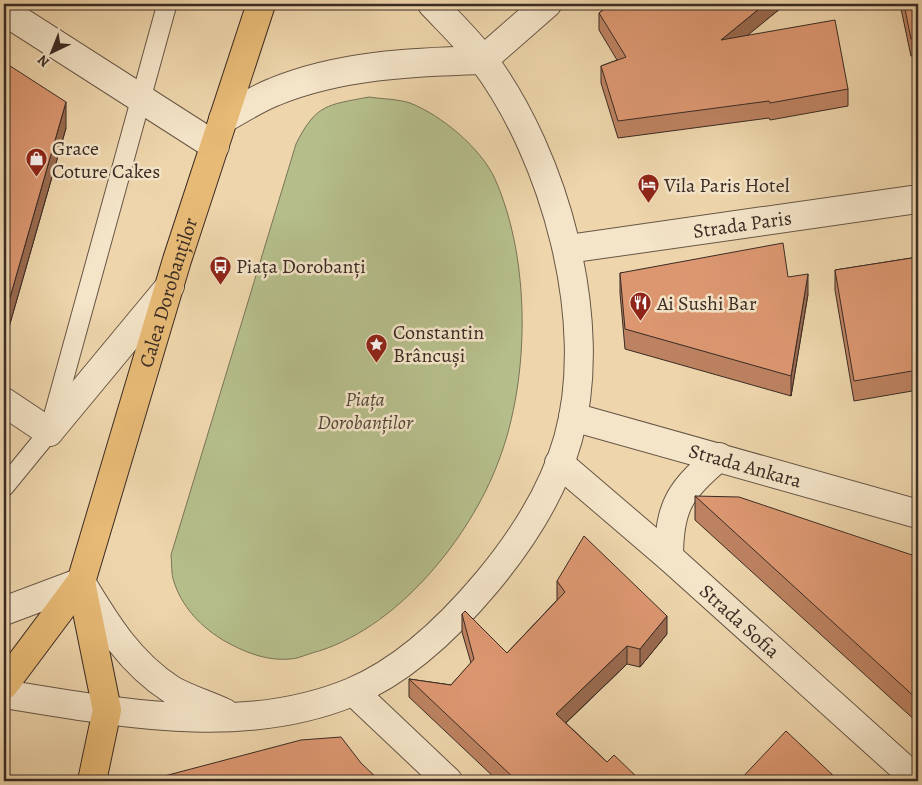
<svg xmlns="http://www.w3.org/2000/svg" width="922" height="785" font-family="Alegreya,serif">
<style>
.green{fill:#b5be8b;stroke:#787458}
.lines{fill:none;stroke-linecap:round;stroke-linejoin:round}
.service-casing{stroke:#675646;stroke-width:21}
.minor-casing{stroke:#675646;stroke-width:30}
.tertiary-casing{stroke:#675646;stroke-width:30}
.primary-casing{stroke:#3a2b24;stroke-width:30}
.service{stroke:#f4e4c8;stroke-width:19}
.minor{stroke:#f4e4c8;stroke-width:28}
.tertiary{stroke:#f4e4c8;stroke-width:28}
.primary{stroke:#e7ba76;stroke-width:28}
.wall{fill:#bd8261;stroke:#3a2b24}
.shaded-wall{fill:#9a6a4f;stroke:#3a2b24}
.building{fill:#dc9771;stroke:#3a2b24}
.labels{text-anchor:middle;stroke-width:5;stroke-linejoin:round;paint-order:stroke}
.poi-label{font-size:20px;fill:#3a2b24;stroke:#f4e4c8;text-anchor:start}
.street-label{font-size:20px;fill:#3a2b24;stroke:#f4e4c8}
.park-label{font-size:20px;font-style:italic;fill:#534839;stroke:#f4e4c8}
</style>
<rect width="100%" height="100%" fill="#eed5ab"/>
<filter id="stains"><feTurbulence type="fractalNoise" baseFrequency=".004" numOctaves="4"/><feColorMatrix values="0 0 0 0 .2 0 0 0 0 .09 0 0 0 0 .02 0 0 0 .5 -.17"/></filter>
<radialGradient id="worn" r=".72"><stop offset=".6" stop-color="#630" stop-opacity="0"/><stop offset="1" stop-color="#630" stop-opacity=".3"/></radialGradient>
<path class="green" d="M369,97C382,99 398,99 410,103C441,115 481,148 495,179C531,260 530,378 499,460C470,539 395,631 312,653C305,655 297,659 290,659C270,661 249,654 232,645C206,632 183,610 174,582C171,574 172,563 171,555L296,144C316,104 327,105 369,97Z"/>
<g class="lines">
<defs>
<polyline id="service" points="4,487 49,432 167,4"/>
<g id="minor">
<polyline points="4,11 215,146"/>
<path id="s1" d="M568,249L918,199"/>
<polyline points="4,402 49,432"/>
<path id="s2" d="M573,417L918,514"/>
<path id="s3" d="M559,463L669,557L918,781"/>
<path d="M669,557C669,504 681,490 719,457"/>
<polyline points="354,692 448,781"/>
</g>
<g id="tertiary">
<polyline points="483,60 547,4"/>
<path d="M223,119C240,110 256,99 274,92C339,65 413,62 483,60"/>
<polyline points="49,432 170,286"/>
<path d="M4,611L81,582C106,624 130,663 172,690C188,699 208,705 225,713"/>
<path d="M4,694C118,712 241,738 352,692C405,670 451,625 487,582C522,540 553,492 568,439C601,322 555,156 483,60C468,40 449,22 432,4"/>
</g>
<g id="primary">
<polyline points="81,582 107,710 92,781"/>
<path id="s4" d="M4,685L81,582L177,260L261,4"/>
</g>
</defs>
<use href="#service" class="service-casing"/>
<use href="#minor" class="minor-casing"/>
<use href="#tertiary" class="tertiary-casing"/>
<use href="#primary" class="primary-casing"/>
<use href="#service" class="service"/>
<use href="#minor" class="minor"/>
<use href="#tertiary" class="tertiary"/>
<use href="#primary" class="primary"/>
</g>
<g class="wall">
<polygon points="611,4 786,4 747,35 848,89 848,106 770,120 769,118 618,138 601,83 601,66 617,60 599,30 599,13"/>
<polygon points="900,4 918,4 918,55 911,56"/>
<polygon points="4,62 66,128 5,341 4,340"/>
<polygon points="918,257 918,390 854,401 835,290 835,270"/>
<polygon points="620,273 788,277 808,294 791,396 625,349 620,293"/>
<polygon points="695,496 918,557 918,723 695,520"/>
<polygon points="557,581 667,634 640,667 627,664 566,723 607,762 641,781 498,781 409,697 409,679 451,685 471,663 462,632 462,614 507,653 557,600"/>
</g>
<g class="shaded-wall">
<polygon points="765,4 786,4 721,57 721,40"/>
<polygon points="66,102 66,128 5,341 5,315"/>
<polygon points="808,274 808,294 791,396 791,376"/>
<polygon points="667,616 667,634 640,667 640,649"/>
<polygon points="627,646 627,664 556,732 556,714"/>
</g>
<g class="building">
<polygon points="611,4 765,4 721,40 835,20 848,89 770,103 769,101 618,121 601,66 626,57 599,13"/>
<polygon points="904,4 918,4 918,37 911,39"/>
<polygon points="4,62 66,102 5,315 4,314"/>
<polygon points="783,243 788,277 808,274 791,376 625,329 620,273"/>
<polygon points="918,257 918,309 917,310 918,318 918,370 854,381 835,270"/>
<polygon points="695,496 739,497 918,557 918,700"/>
<polygon points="584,536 667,616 640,649 627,646 556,714 607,762 614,755 641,781 517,781 409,679 451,685 474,659 462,614 465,611 507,653 565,592 557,581"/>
<polygon points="786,731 839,781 739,781"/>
<polygon points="341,737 361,763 380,781 153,781 153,779 301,740"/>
</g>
<defs>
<symbol id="shop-pin" viewBox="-11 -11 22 30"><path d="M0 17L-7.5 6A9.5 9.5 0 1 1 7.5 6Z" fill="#8f2418" stroke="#f4e4c8"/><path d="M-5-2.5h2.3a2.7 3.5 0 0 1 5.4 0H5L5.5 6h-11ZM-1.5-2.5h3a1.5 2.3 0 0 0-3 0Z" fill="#fff"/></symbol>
<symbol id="hotel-pin" viewBox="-11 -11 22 30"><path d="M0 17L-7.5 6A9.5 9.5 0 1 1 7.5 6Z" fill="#8f2418" stroke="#f4e4c8"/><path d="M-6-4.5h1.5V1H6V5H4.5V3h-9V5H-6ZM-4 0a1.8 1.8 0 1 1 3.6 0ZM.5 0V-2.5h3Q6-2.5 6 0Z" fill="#fff"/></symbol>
<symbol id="bus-pin" viewBox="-11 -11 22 30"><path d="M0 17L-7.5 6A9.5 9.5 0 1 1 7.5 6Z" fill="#8f2418" stroke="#f4e4c8"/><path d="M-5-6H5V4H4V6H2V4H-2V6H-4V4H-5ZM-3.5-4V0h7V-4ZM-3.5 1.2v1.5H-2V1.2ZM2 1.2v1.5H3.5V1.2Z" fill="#fff"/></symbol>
<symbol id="restaurant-pin" viewBox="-11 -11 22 30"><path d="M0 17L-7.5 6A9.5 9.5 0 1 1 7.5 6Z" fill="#8f2418" stroke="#f4e4c8"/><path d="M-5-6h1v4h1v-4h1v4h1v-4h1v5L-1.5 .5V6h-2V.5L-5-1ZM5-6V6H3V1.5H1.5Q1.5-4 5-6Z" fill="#fff"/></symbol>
<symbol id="sight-pin" viewBox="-11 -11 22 30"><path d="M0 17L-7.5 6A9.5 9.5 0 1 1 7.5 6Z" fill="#8f2418" stroke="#f4e4c8"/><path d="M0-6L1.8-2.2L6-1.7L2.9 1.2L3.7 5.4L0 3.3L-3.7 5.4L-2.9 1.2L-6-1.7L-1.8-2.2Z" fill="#fff"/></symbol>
</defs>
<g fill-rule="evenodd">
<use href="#shop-pin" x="24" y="146" width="25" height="34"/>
<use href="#hotel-pin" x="636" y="172" width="25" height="34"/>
<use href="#bus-pin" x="208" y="254" width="25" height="34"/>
<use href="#restaurant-pin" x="628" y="290" width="25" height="34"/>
<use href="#sight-pin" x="364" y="332" width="25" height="34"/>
</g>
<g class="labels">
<g class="poi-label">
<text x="52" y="155">Grace<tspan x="52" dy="23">Coture Cakes</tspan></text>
<text x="664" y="192">Vila Paris Hotel</text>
<text x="236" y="273">Piața Dorobanți</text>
<text x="657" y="310">Ai Sushi Bar</text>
<text x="393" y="339">Constantin<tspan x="393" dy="23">Brâncuși</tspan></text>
</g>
<g class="street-label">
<text dy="7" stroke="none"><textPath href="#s1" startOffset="176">Strada Paris</textPath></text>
<text dy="7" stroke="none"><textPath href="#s4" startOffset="431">Calea Dorobanților</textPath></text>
<text dy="7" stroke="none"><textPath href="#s2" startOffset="179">Strada Ankara</textPath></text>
<text dy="7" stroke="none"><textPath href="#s3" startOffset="240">Strada Sofia</textPath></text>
</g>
<g class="park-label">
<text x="365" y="406">Piața<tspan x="365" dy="23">Dorobanților</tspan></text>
</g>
</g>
<rect width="922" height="785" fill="none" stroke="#eed5ab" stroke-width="20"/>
<rect x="5" y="5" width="912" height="775" fill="none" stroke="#3a2b24" stroke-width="2.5"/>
<rect x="10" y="10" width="902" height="765" fill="none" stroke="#3a2b24"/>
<g transform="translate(52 52) rotate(223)" stroke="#f4e4c8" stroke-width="4" paint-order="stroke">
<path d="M0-4L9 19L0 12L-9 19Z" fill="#3a2b24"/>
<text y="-8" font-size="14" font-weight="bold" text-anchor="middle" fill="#3a2b24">N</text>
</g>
<rect width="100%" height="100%" filter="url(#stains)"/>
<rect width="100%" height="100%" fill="url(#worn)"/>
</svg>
